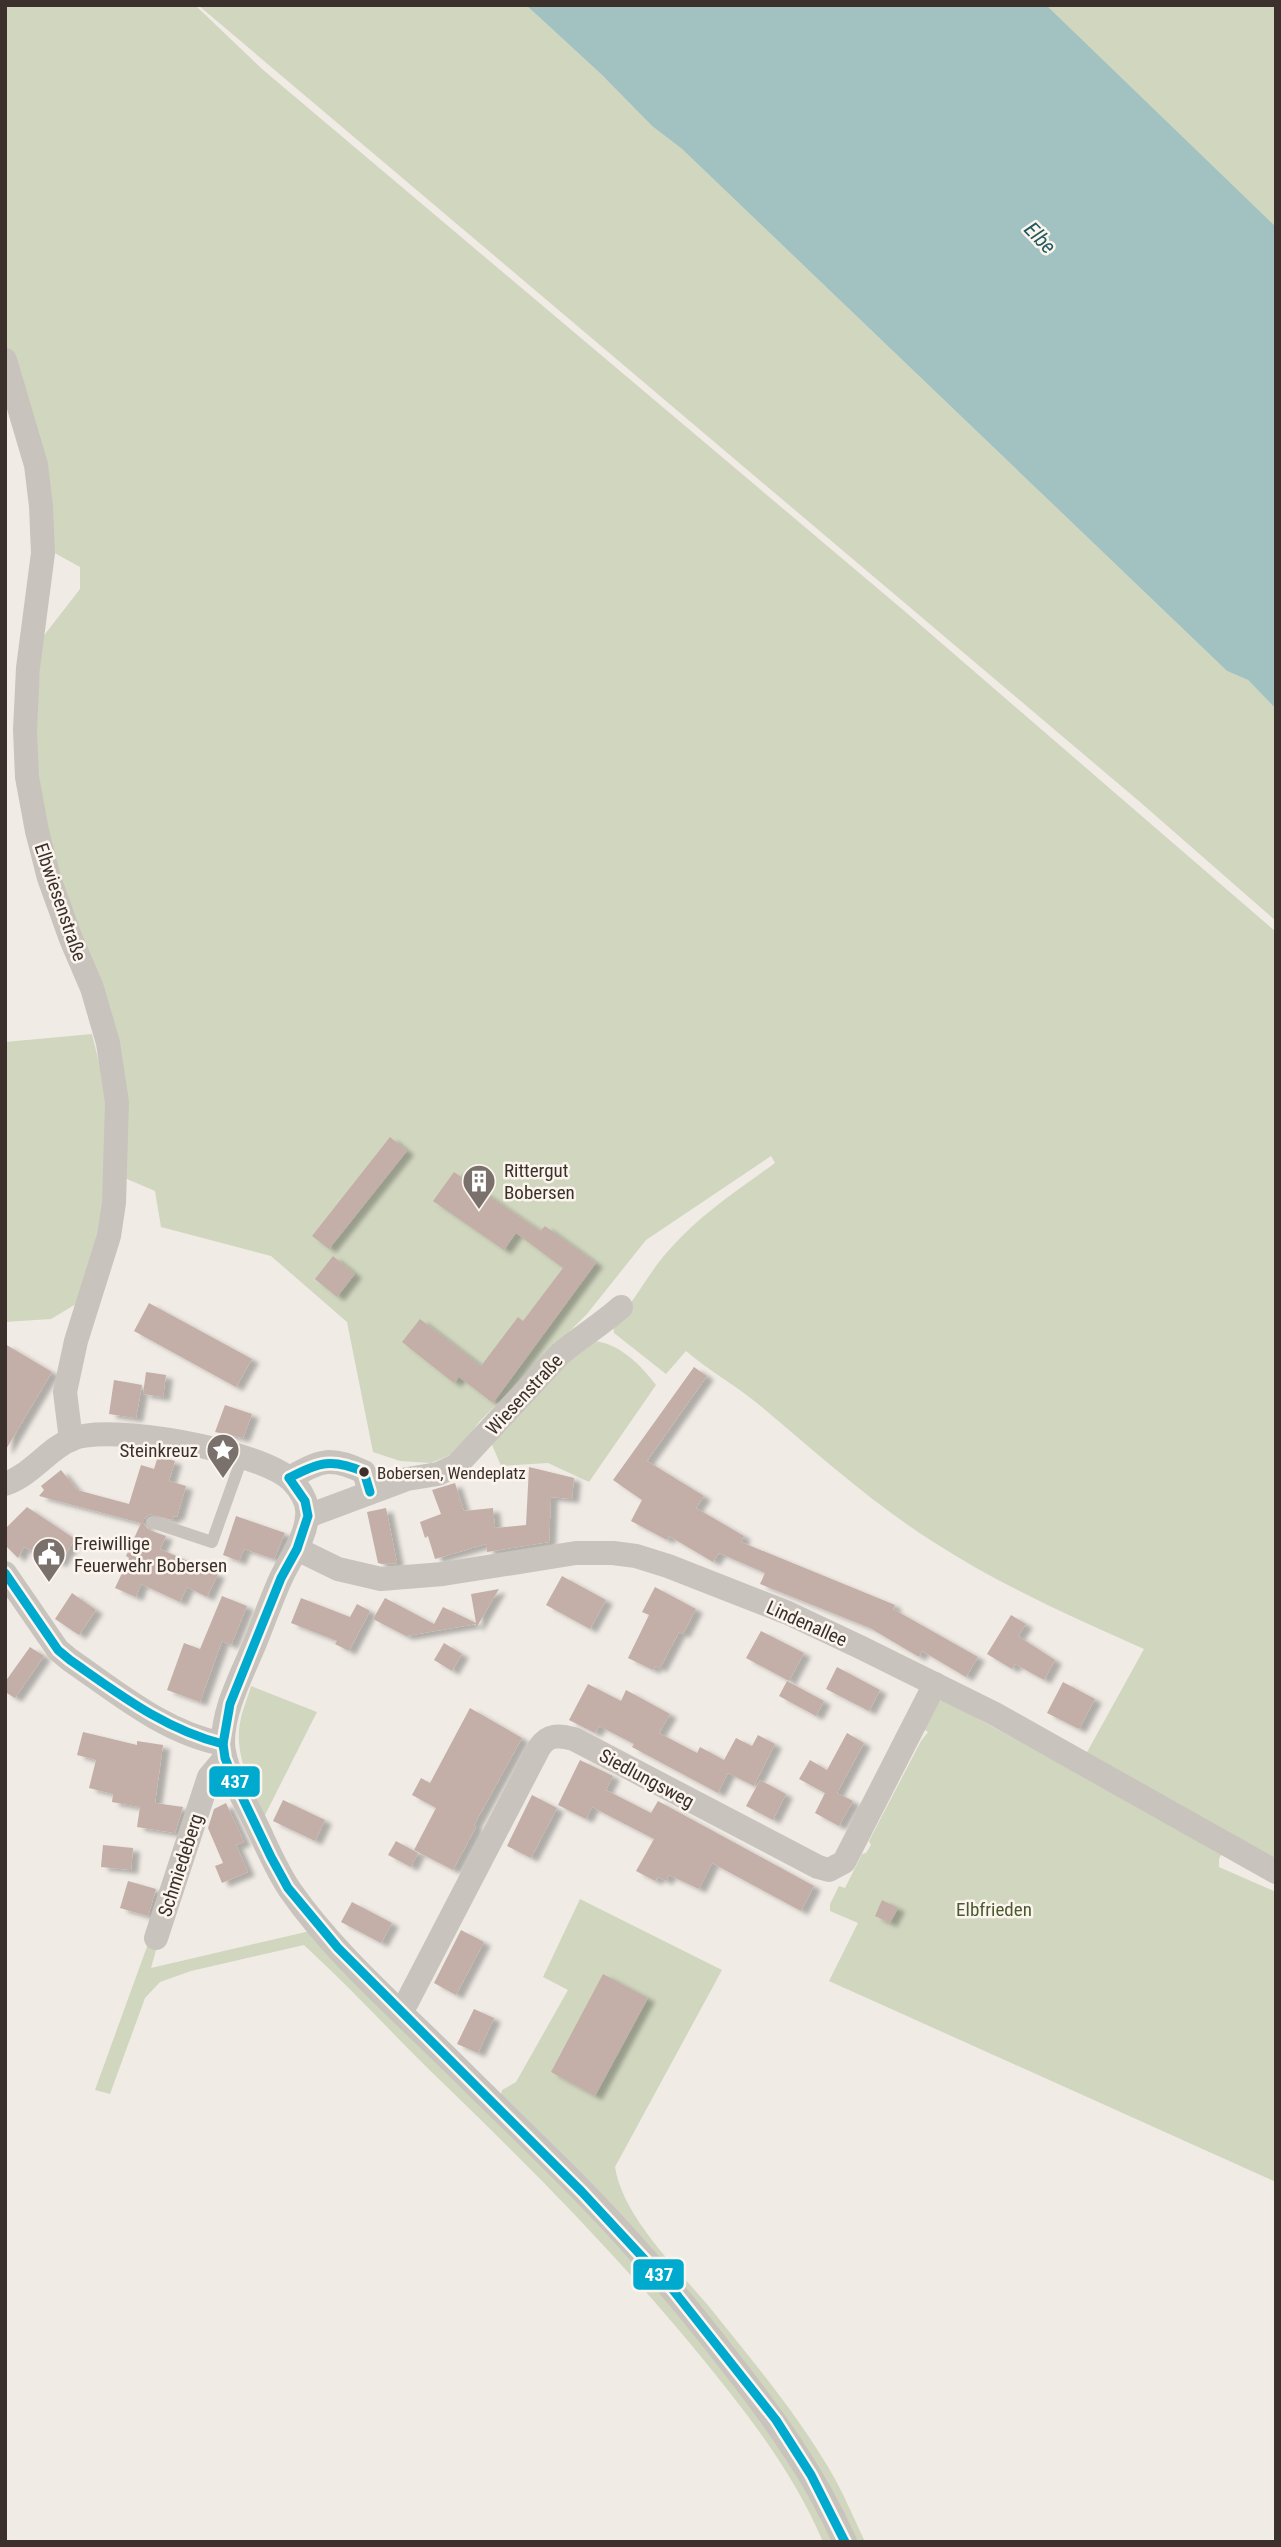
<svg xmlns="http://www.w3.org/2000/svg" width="1281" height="2547" font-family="'Roboto Condensed',sans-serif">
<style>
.green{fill:#d1d6bf}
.water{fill:#a1c2c1}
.building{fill:#c3afa7;filter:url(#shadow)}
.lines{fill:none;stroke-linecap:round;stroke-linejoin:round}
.lane{stroke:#c9c3be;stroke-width:12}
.street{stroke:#c9c3be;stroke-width:24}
.bus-1-casing{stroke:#fbf5ee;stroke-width:14}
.bus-1{stroke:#00a9ce;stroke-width:9}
.bus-dot{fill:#3b302b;stroke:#fbf5ee;stroke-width:2.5}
.labels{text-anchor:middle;stroke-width:5;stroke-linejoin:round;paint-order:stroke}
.bus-label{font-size:17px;fill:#3b302b;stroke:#fbf5ee;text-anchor:start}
.street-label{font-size:19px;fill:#3b302b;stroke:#fbf5ee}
.poi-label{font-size:19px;fill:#3b302b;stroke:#fbf5ee;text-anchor:start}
.park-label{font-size:19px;fill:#4a5a2e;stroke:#fbf5ee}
.water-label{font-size:21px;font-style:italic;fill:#1f5a5e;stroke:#fbf5ee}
.line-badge{stroke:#fbf5ee;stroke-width:2.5}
.badge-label{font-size:19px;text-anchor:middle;font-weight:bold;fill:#fff}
</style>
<defs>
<filter id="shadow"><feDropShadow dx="7" dy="4" stdDeviation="2" flood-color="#0004"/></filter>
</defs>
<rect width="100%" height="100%" fill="#f0ebe5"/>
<g class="green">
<path d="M5,5H195L262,69L902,609L1276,932V1860L1086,1754L1144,1649C1072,1617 1000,1585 935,1543C873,1504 819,1455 763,1408C739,1387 710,1372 686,1351L666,1374L614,1333L613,1324C635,1302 648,1273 669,1250C698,1216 739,1189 775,1163L771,1156L646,1240L587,1314L479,1422L457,1452L431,1463L400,1461L373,1452L347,1322L271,1256L161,1227L155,1191L120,1176L123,1106L32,780L42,638L80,589V567L51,551L42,465L5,343Z"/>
<polygon points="198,5 526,5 602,75 652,126 682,149 1227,671 1248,680 1276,709 1276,921 1140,802"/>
<polygon points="1031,5 1276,5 1276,233"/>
<polygon points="92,1034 110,1108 106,1203 81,1301 51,1319 5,1322 5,1042"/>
<path d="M593,1341C618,1342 642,1366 656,1385L589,1482L548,1463L501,1466L490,1440L527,1397Z"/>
<path d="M251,1686L317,1712L264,1817C252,1787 234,1756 240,1723C242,1710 248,1698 251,1686Z"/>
<polygon points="943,1700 1223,1851 1219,1859 1219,1867 1276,1892 1276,2182 829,1981 858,1923 830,1911 830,1904 839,1886 845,1888 862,1854 866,1853 871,1845 869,1841 921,1741 928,1732 921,1727 936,1701"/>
<path d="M580,1899L722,1970L615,2167C624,2222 685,2275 719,2319C760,2370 803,2422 835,2479C846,2499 855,2521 865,2542H856L814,2460L500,2099L502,2090L516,2082L568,1990L543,1977Z"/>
<path d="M310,1931L630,2255L770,2430L835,2542H823C793,2471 746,2412 698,2353C619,2257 532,2169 443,2083C396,2038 352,1989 304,1945L191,1971L160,1982L145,1998L110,2094L95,2090L149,1941L158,1943L151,1968Z"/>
</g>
<polygon class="water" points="526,5 1046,5 1276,227 1276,709 1248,680 1227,671 682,149 652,126 602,75"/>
<g class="building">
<polygon points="390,1137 407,1151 329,1249 312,1236"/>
<polygon points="454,1172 540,1231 545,1226 596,1263 493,1403 459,1377 454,1383 402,1342 420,1319 481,1366 518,1317 523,1321 563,1268 516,1233 504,1250 433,1201"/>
<polygon points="333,1256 355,1274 337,1297 315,1279"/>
<polygon points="149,1303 252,1359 236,1387 134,1331"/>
<polygon points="5,1344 52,1372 5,1451"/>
<polygon points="694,1367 707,1376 647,1461 704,1496 696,1508 744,1536 741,1542 895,1605 893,1609 978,1657 966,1677 922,1651 919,1657 870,1628 760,1584 765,1573 719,1553 713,1562 669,1536 667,1540 631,1521 642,1500 613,1480"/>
<polygon points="146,1372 166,1375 163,1397 143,1394"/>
<polygon points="114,1380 142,1385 136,1418 109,1414"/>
<polygon points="225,1405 252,1414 243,1438 215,1432"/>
<polygon points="158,1456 175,1461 169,1481 186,1486 177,1517 174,1516 172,1520 150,1514 144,1519 144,1524 149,1530 166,1536 160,1549 218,1574 207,1597 187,1587 180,1602 141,1584 136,1597 115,1588 129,1558 126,1556 141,1523 39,1496 44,1490 41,1486 61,1470 77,1490 129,1504 141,1465 154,1469"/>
<polygon points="529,1467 574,1478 572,1499 551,1497 549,1542 487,1552 486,1544 435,1559 428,1536 425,1538 420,1522 441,1514 432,1490 455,1483 464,1511 493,1508 495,1528 526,1525"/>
<polygon points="27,1507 75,1539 60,1563 24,1547 18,1558 5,1545 5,1529"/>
<polygon points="386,1508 397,1563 382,1564 378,1563 367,1512"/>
<polygon points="236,1516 285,1533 274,1559 244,1549 239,1561 223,1555"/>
<polygon points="562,1576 606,1600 590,1629 546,1605"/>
<polygon points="655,1587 696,1609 683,1634 679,1632 660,1668 655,1666 653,1670 628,1658 649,1615 642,1612"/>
<polygon points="499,1589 476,1628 476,1624 406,1636 373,1619 385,1598 434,1624 443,1607 476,1623 471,1594"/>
<polygon points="72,1593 96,1610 79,1635 55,1619"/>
<polygon points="222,1596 247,1606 231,1645 222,1641 200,1702 167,1690 184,1643 200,1649"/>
<polygon points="301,1598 350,1617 357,1604 370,1611 349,1651 335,1644 337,1641 291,1623"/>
<polygon points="1011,1615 1026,1624 1018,1636 1055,1660 1044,1680 1015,1664 1012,1669 987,1654"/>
<polygon points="761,1631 804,1653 789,1681 746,1658"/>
<polygon points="444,1643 462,1654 452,1671 434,1660"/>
<polygon points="30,1647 44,1656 15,1698 5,1692 5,1682"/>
<polygon points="837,1667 880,1690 869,1711 826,1689"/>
<polygon points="787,1681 824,1701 816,1716 779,1696"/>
<polygon points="1063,1682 1095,1699 1079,1729 1047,1713"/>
<polygon points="588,1684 621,1701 626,1690 670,1714 659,1733 697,1753 700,1747 724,1760 736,1738 752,1746 758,1735 775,1744 754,1786 728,1773 718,1793 632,1747 634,1744 599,1726 595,1733 569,1720"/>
<polygon points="470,1708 522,1738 474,1825 476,1827 453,1870 414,1850 436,1808 412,1795 421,1778 430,1783"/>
<polygon points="83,1732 137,1745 137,1741 163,1745 155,1803 183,1807 175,1833 137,1827 140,1807 112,1802 113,1794 89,1788 96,1760 77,1755"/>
<polygon points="847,1733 864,1743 837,1793 853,1801 839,1826 815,1813 825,1793 799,1779 810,1760 827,1770"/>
<polygon points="580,1760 613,1776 606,1790 651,1813 658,1801 814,1886 801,1911 712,1863 699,1889 669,1875 666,1881 658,1877 655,1881 636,1871 654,1839 592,1807 586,1819 558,1805"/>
<polygon points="760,1780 786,1794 773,1820 746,1806"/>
<polygon points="532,1795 557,1808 531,1858 507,1846"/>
<polygon points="283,1800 325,1820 315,1841 273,1821"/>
<polygon points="226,1803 244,1842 236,1845 248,1872 222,1883 215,1866 223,1863 208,1828 214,1809"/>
<polygon points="396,1841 418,1853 411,1867 388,1855"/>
<polygon points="103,1845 133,1848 131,1870 101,1867"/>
<polygon points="128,1881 156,1889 148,1916 120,1908"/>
<polygon points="882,1900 898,1908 890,1923 875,1916"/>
<polygon points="352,1902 392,1923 381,1943 341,1922"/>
<polygon points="461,1930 484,1942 456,1995 434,1983"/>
<polygon points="603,1974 648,1998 595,2096 551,2072"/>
<polygon points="474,2009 494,2018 478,2053 457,2044"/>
</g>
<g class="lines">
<polyline class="lane" points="152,1522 212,1542 242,1458"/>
<g class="street">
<polyline points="5,360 36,465 41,506 43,553 28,668 25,730 27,777 37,831 49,878 71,939 92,988 108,1043 117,1102 114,1203 109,1236 76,1341 65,1392 71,1440"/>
<path d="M289,1478C321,1461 329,1455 364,1472L370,1492"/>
<path d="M5,1484C33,1474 48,1449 72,1439C111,1423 260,1451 291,1480C300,1489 309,1503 307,1516C306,1537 291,1557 282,1576C272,1597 264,1621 255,1643C242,1675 223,1708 223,1743C224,1769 242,1795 253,1818C265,1842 275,1868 290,1890C336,1956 400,2010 457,2067C518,2128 582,2187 639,2252C670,2286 699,2322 727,2358C773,2417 814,2473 845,2542"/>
<path d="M308,1516L407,1479L438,1474L457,1465L560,1354C580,1337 601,1325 621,1307"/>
<polyline points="297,1549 338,1569 381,1579 443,1574 576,1553 613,1553 636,1556 668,1566 788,1613 862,1648 995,1714 1276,1872"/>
<path d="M5,1573L58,1650L70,1660C118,1693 165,1733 223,1744"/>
<polyline points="156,1938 209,1777 225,1758"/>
<path d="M399,2009L407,2002L539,1748C548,1734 559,1735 574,1739L818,1867L829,1870L844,1862L935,1684"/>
</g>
<defs>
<g id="bus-1">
<polyline points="289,1478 305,1501 308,1516 297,1549 281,1578 230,1704 223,1744 225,1758 233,1778 271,1857 288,1888 338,1948 582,2192 673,2290 776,2420 811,2475 845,2542"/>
<path d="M289,1478C319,1462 332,1458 364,1472L370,1492"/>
<path d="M5,1573L58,1650L70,1660C119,1694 164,1729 223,1744"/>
</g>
</defs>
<use href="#bus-1" class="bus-1-casing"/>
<use href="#bus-1" class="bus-1"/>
</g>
<defs>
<symbol id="building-pin" viewBox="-11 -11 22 30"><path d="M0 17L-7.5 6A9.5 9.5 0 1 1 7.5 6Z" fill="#7a716c" stroke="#fbf5ee"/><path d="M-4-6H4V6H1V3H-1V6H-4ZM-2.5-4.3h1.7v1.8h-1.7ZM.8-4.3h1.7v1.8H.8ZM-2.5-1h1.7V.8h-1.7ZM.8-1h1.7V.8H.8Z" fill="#fff"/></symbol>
<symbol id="sight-pin" viewBox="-11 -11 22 30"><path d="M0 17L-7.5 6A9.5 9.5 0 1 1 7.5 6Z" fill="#7a716c" stroke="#fbf5ee"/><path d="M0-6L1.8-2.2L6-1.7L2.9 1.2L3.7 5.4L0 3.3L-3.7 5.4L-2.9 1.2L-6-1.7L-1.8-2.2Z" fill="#fff"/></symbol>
<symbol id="civic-pin" viewBox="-11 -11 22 30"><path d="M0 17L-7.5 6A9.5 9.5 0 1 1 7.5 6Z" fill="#7a716c" stroke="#fbf5ee"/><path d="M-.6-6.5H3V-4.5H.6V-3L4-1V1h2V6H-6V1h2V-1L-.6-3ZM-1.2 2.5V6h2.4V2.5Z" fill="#fff"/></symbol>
</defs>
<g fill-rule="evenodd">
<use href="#building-pin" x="460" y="1162" width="38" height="52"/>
<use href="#sight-pin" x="204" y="1431" width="38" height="52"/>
<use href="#civic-pin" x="30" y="1535" width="38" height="52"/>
</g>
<circle class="bus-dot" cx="364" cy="1472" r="6"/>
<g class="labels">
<g class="bus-label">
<text x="377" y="1479">Bobersen, Wendeplatz</text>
</g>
<g class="street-label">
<text transform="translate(61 902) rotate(71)" y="7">Elbwiesenstraße</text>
<text transform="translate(524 1394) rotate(-47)" y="7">Wiesenstraße</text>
<text transform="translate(807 1623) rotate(24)" y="7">Lindenallee</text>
<text transform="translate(647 1778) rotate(28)" y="7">Siedlungsweg</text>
<text transform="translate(180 1865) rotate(-72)" y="7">Schmiedeberg</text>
</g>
<g class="poi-label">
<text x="504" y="1177">Rittergut<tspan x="504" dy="22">Bobersen</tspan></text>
<text x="198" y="1457" text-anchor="end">Steinkreuz</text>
<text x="74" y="1550">Freiwillige<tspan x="74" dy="22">Feuerwehr Bobersen</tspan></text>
</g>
<g class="park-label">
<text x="994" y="1916">Elbfrieden</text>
</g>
<g class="water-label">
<text transform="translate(1040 238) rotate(46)" y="7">Elbe</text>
</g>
</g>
<g class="line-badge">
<rect x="208" y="1765" width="53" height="33" rx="7" fill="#00a9ce"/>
<rect x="632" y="2258" width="53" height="33" rx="7" fill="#00a9ce"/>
</g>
<g class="badge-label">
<text x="235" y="1788">437</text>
<text x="659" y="2281">437</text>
</g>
<rect width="1281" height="2547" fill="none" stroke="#3b302b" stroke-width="14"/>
</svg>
